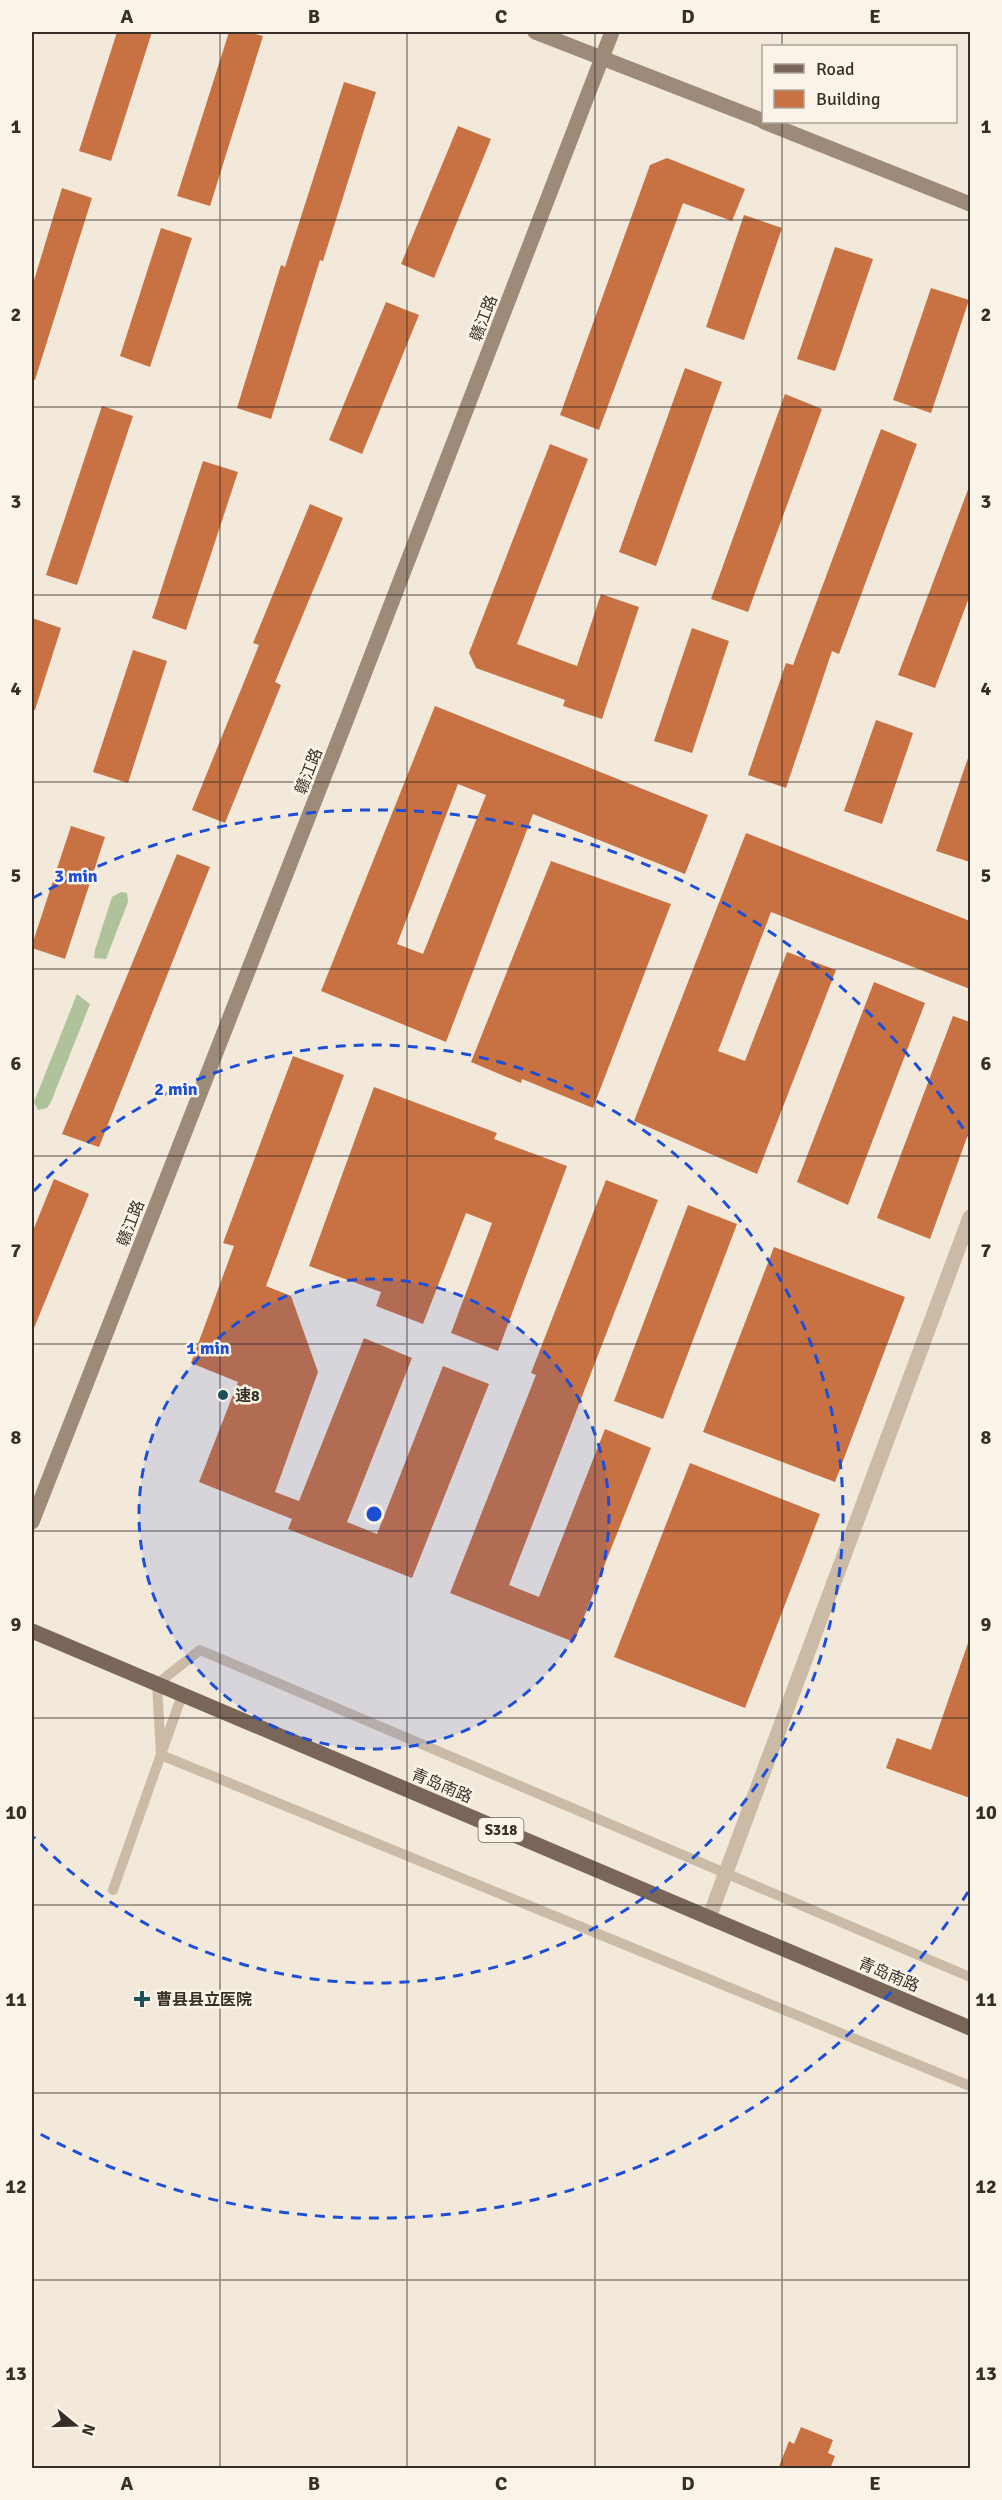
<svg xmlns="http://www.w3.org/2000/svg" width="1002" height="2500" font-family="Signika,'Noto Sans SC',sans-serif">
<style>
.green{fill:#b0c29a}
.building{fill:#c87143;fill-rule:evenodd}
.lines{fill:none;stroke-linecap:round;stroke-linejoin:round}
.service{stroke:#cbbba6;stroke-width:10}
.tertiary{stroke:#cbbba6;stroke-width:15}
.secondary{stroke:#9e8a78;stroke-width:15}
.primary{stroke:#796658;stroke-width:15}
.grid{fill:none;stroke:#372e27;stroke-width:1.5;stroke-opacity:0.55}
.ring{fill:none;stroke:#1d4ed8;stroke-width:3;stroke-dasharray:10 8}
.poi-dot{fill:#1c4f59;stroke:#faf3e7;stroke-width:2}
.labels{text-anchor:middle;stroke-width:5;stroke-linejoin:round;paint-order:stroke}
.shield{fill:#faf3e7;stroke:#726961;stroke-width:1.5}
.shield-label{font-size:15px;font-weight:bold;fill:#372e27}
.street-label{font-size:16px;fill:#372e27;stroke:#faf3e7}
.poi-label{font-size:16px;font-weight:bold;fill:#372e27;stroke:#faf3e7;text-anchor:start}
.centre{fill:#1d4ed8;stroke:#faf3e7;stroke-width:3}
.ring-label{font-size:18px;text-anchor:middle;font-weight:bold;fill:#1d4ed8;stroke:#faf3e7;stroke-width:5;stroke-linejoin:round;paint-order:stroke}
.neatline{fill:none;stroke:#372e27;stroke-width:2}
.grid-label{font-size:20px;text-anchor:middle;font-weight:bold;fill:#372e27}
</style>
<rect width="100%" height="100%" fill="#f2e9db"/>
<g class="green">
<polygon points="121,892 127,893 128,902 106,959 94,958 95,950 112,897"/>
<polygon points="77,994 90,1004 51,1102 47,1108 38,1110 34,1102"/>
</g>
<g class="building">
<polygon points="117,32 152,32 111,161 79,151"/>
<polygon points="229,32 247,32 263,36 210,206 177,196"/>
<polygon points="344,82 376,92 323,261 320,260 271,419 237,408 281,265 285,267"/>
<polygon points="458,126 491,139 434,278 401,264"/>
<polygon points="667,158 745,189 732,221 683,203 599,430 560,415 650,165"/>
<polygon points="62,188 92,198 35,380 32,379 32,287"/>
<polygon points="744,215 782,228 744,340 706,327"/>
<polygon points="161,228 192,238 150,367 120,356"/>
<polygon points="835,247 873,259 835,371 797,359"/>
<polygon points="931,288 969,300 931,413 893,400"/>
<polygon points="386,302 419,315 362,454 329,440"/>
<polygon points="685,368 722,382 656,566 619,552"/>
<polygon points="785,394 822,409 748,612 711,599"/>
<polygon points="102,406 133,416 77,585 46,575"/>
<polygon points="881,429 917,444 839,654 832,651 786,788 748,775 786,663 793,665"/>
<polygon points="550,444 588,459 517,644 577,666 601,594 639,607 602,719 563,706 565,700 476,668 469,653"/>
<polygon points="203,461 238,472 186,630 152,618"/>
<polygon points="969,487 970,595 935,688 898,675"/>
<polygon points="310,504 343,518 275,682 281,685 225,823 192,810 259,645 253,643"/>
<polygon points="32,618 61,628 35,710 32,710"/>
<polygon points="692,628 729,641 692,753 654,741"/>
<polygon points="133,650 167,661 128,783 93,772"/>
<path d="M435,706L708,815L685,874L533,814L446,1042L321,991ZM458,784L486,795L423,954L397,944Z"/>
<polygon points="876,720 913,733 882,824 844,811"/>
<polygon points="968,758 970,758 970,862 936,851"/>
<polygon points="71,826 105,837 65,959 32,948 32,945"/>
<polygon points="746,833 970,921 970,989 771,912 718,1051 745,1061 787,952 836,970 757,1174 634,1121"/>
<polygon points="177,854 210,867 99,1147 62,1134"/>
<polygon points="551,861 671,904 593,1108 522,1079 521,1083 471,1062"/>
<polygon points="874,982 925,1003 848,1205 797,1182"/>
<polygon points="953,1016 970,1022 970,1129 930,1239 877,1218"/>
<polygon points="293,1056 344,1075 266,1286 291,1296 318,1372 275,1492 299,1501 364,1338 412,1358 347,1522 377,1534 443,1366 489,1384 412,1578 288,1529 292,1519 199,1482 238,1382 191,1363 234,1246 223,1243"/>
<polygon points="374,1087 497,1133 494,1139 567,1166 498,1351 451,1333 492,1223 466,1213 423,1324 376,1306 381,1292 309,1266"/>
<polygon points="54,1179 89,1194 32,1333 32,1233"/>
<polygon points="606,1180 658,1200 509,1585 539,1597 605,1429 651,1448 574,1642 450,1593 536,1375 531,1373"/>
<polygon points="688,1205 737,1224 663,1419 614,1401"/>
<polygon points="774,1247 905,1297 835,1482 703,1432"/>
<polygon points="690,1463 820,1514 745,1708 614,1657"/>
<polygon points="968,1643 970,1644 970,1798 886,1768 897,1738 931,1750"/>
<polygon points="801,2427 833,2440 828,2453 835,2456 830,2469 778,2469 789,2441 794,2444"/>
</g>
<g class="lines">
<g class="service">
<polyline points="113,1890 182,1695"/>
<polyline points="970,1977 200,1650 157,1684 161,1755 970,2086"/>
</g>
<polyline class="tertiary" points="709,1918 970,1217"/>
<g class="secondary">
<polyline points="535,32 764,121"/>
<polyline points="764,122 970,204"/>
<polyline points="32,1522 346,721 612,32"/>
</g>
<polyline class="primary" points="32,1631 970,2028"/>
</g>
<path class="grid" d="M220,32V2468M407,32V2468M595,32V2468M782,32V46M782,122V2468M32,220H970M32,407H970M32,595H970M32,782H970M32,969H970M32,1156H970M32,1344H970M32,1531H970M32,1718H970M32,1905H970M32,2093H970M32,2280H970"/>
<circle cx="374" cy="1514" r="235" fill="#1d4ed8" fill-opacity=".12"/>
<g class="ring">
<circle cx="374" cy="1514" r="235"/>
<path d="M34 1191A469 469 0 1 1 34 1837"/>
<path d="M968 1892A704 704 0 0 1 33 2130M33 898A704 704 0 0 1 968 1136"/>
</g>
<g class="poi-dot">
<circle cx="223" cy="1395" r="6"/>
<path d="M139 1990h6v6h6v6h-6v6h-6v-6h-6v-6h6z"/>
</g>
<g class="labels">
<rect class="shield" x="478.5" y="1818" width="45" height="24" rx="4.5"/>
<g class="shield-label">
<text x="501" y="1835">S318</text>
</g>
<g class="street-label">
<text transform="translate(483 318) rotate(-69)" y="6">赣江路</text>
<text transform="translate(308 771) rotate(-69)" y="6">赣江路</text>
<text transform="translate(130 1223) rotate(-69)" y="6">赣江路</text>
<text transform="translate(442 1785) rotate(23)" y="6">青岛南路</text>
<text transform="translate(889 1974) rotate(23)" y="6">青岛南路</text>
</g>
<g class="poi-label">
<text x="235" y="1401">速8</text>
<text x="156" y="2005">曹县县立医院</text>
</g>
</g>
<circle cx="374" cy="1514" r="9" class="centre"/>
<g class="ring-label">
<text x="76" y="882">3 min</text>
<text x="176" y="1095">2 min</text>
<text x="208" y="1354">1 min</text>
</g>
<rect width="1002" height="2500" fill="none" stroke="#faf3e7" stroke-width="66"/>
<rect x="762" y="45" width="195" height="78" fill="#faf3e7" stroke="#aca49a" stroke-width="1.5"/>
<rect x="774" y="64" width="30" height="9" fill="#796658" stroke="#aca49a" stroke-width="1.5"/>
<text x="816" y="75" font-size="18" fill="#372e27">Road</text>
<rect x="774" y="90" width="30" height="18" fill="#c87143" stroke="#aca49a" stroke-width="1.5"/>
<text x="816" y="105" font-size="18" fill="#372e27">Building</text>
<g transform="translate(75 2425) rotate(109)" stroke="#faf3e7" stroke-width="4.5" paint-order="stroke">
<path d="M0-4.5L10 22L0 15L-10 22Z" fill="#372e27"/>
<text y="-9" font-size="16" font-weight="bold" text-anchor="middle" fill="#372e27">N</text>
</g>
<rect x="33" y="33" width="936" height="2434" class="neatline"/>
<g class="grid-label">
<text x="127" y="23">A</text>
<text x="314" y="23">B</text>
<text x="501" y="23">C</text>
<text x="688" y="23">D</text>
<text x="875" y="23">E</text>
<text x="16" y="133">1</text>
<text x="986" y="133">1</text>
<text x="16" y="321">2</text>
<text x="986" y="321">2</text>
<text x="16" y="508">3</text>
<text x="986" y="508">3</text>
<text x="16" y="695">4</text>
<text x="986" y="695">4</text>
<text x="16" y="882">5</text>
<text x="986" y="882">5</text>
<text x="16" y="1070">6</text>
<text x="986" y="1070">6</text>
<text x="16" y="1257">7</text>
<text x="986" y="1257">7</text>
<text x="16" y="1444">8</text>
<text x="986" y="1444">8</text>
<text x="16" y="1631">9</text>
<text x="986" y="1631">9</text>
<text x="16" y="1819">10</text>
<text x="986" y="1819">10</text>
<text x="16" y="2006">11</text>
<text x="986" y="2006">11</text>
<text x="16" y="2193">12</text>
<text x="986" y="2193">12</text>
<text x="16" y="2380">13</text>
<text x="986" y="2380">13</text>
<text x="127" y="2490">A</text>
<text x="314" y="2490">B</text>
<text x="501" y="2490">C</text>
<text x="688" y="2490">D</text>
<text x="875" y="2490">E</text>
</g>
</svg>
